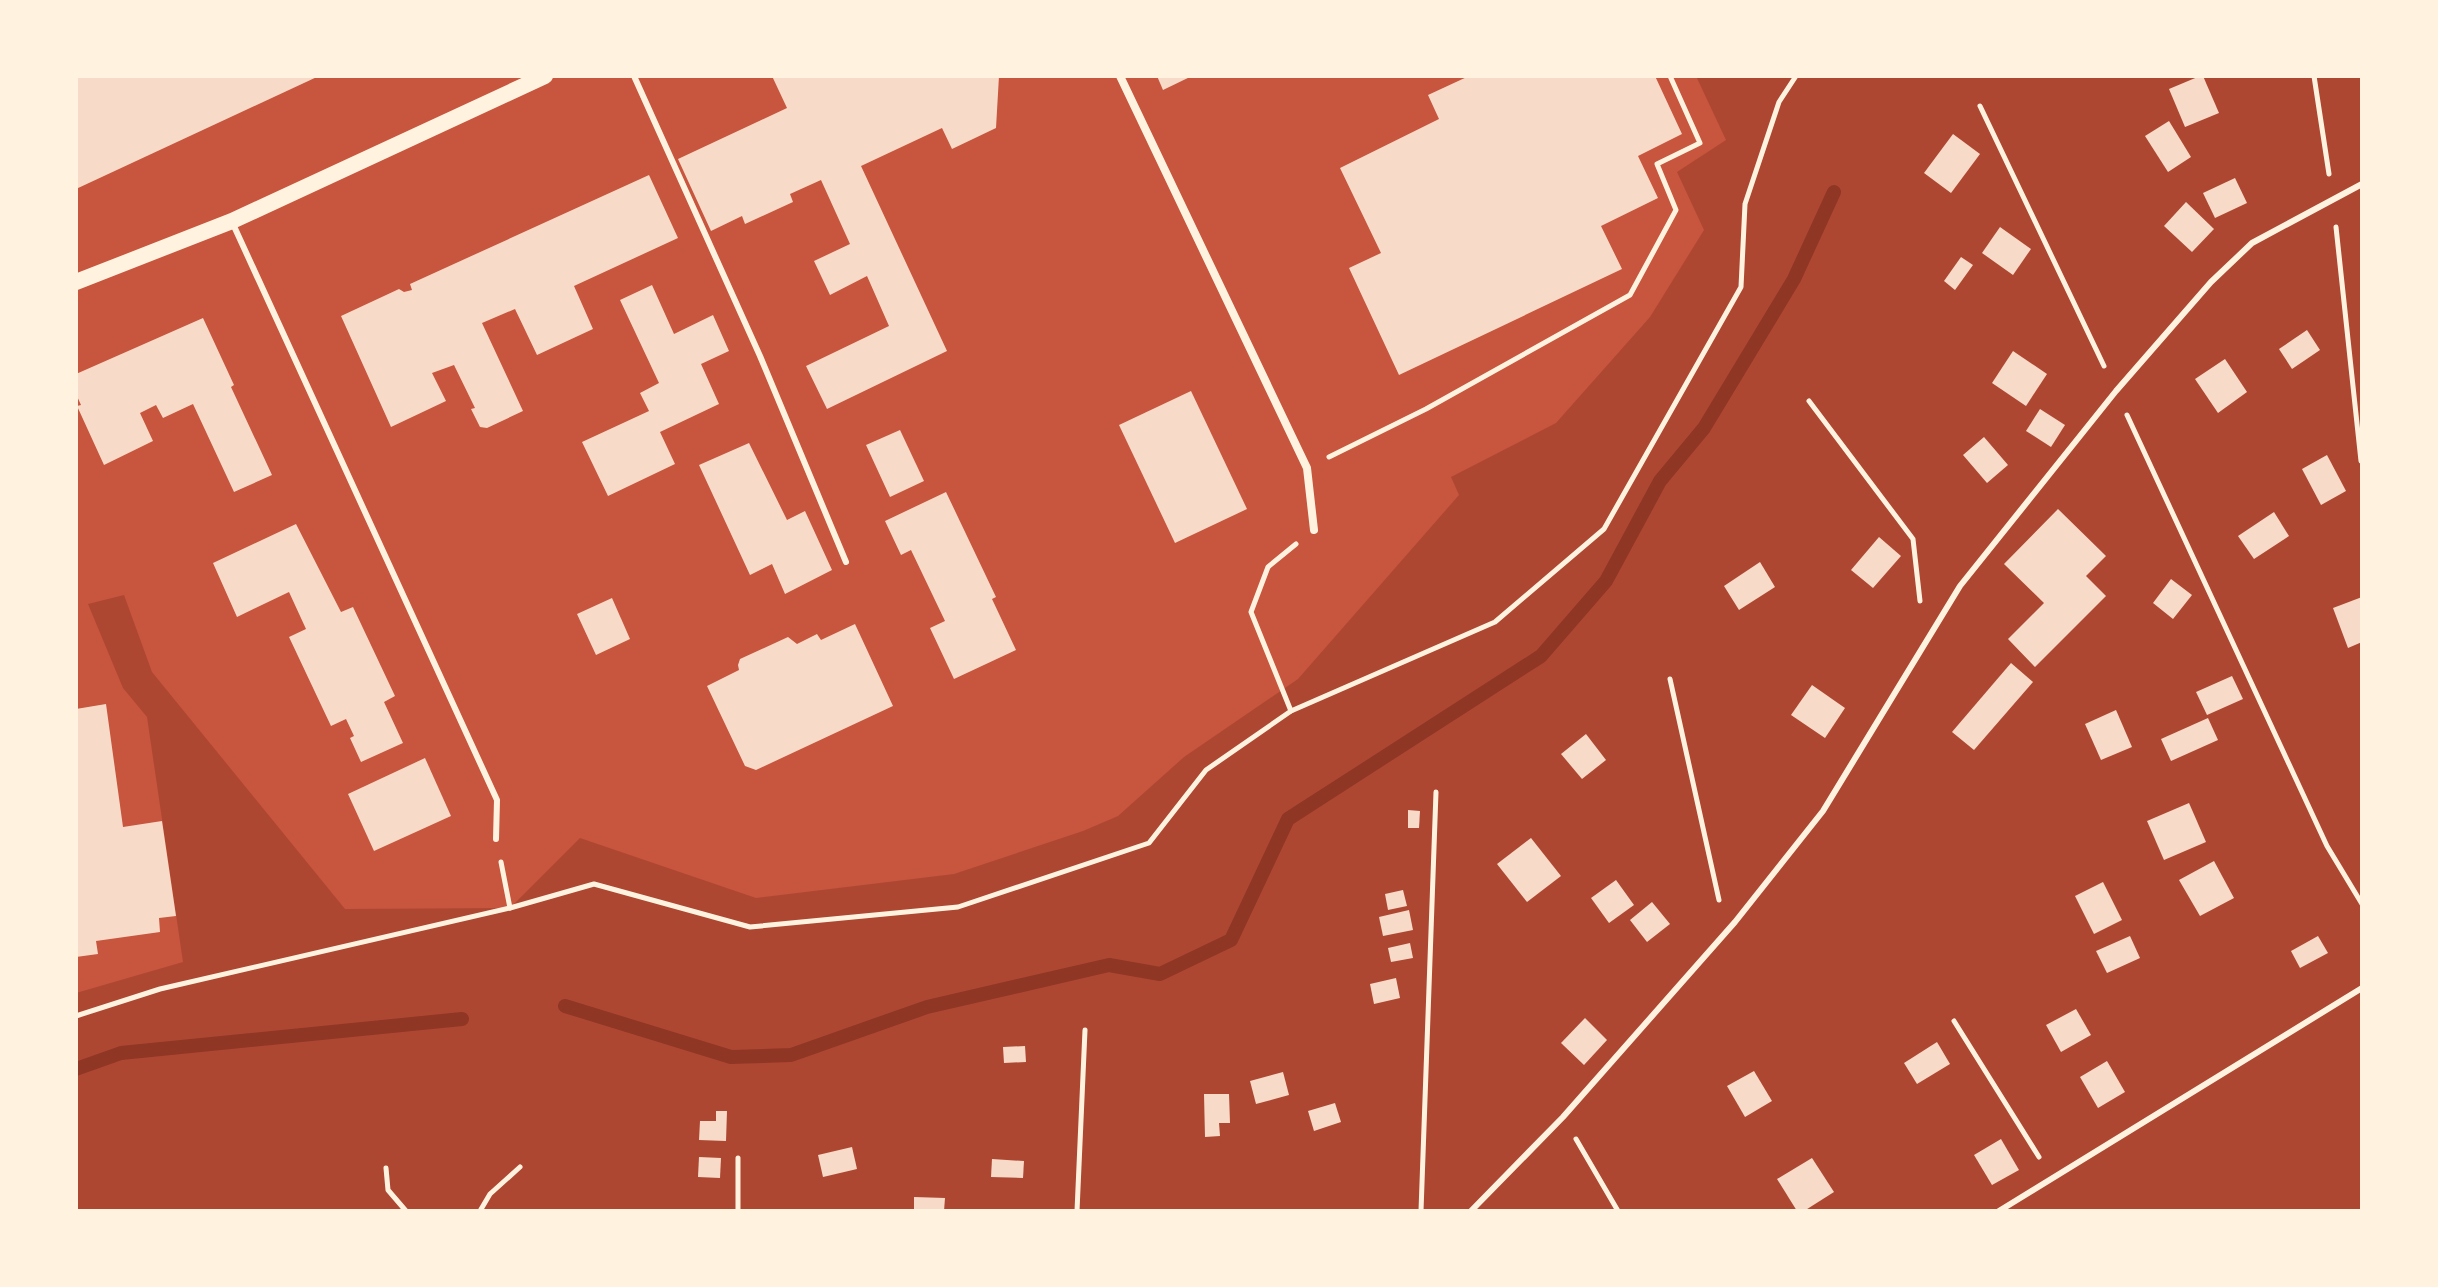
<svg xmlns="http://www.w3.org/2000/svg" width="2438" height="1287" font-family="Merriweather,serif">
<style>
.green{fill:#ae4732}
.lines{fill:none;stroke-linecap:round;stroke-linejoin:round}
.stream{stroke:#8f3625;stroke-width:14}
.building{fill:#f7dbc8}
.path{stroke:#fff3e0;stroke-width:5}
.service{stroke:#fff3e0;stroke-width:6}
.minor{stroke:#fff3e0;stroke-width:8}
.secondary{stroke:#fff3e0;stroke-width:16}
</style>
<rect width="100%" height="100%" fill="#c8553d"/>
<polygon class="green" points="1696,76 2362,76 2362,1211 76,1211 76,993 183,962 147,717 123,688 88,604 124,595 152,672 345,909 510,908 580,838 756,898 954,874 1083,831 1118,816 1184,757 1298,679 1459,495 1451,477 1556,423 1650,317 1704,230 1677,172 1726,140"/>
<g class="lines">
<g class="stream">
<polyline points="565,1006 731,1057 791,1055 927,1007 1109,965 1160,974 1231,940 1288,819 1541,656 1606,581 1660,481 1704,428 1794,279 1834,192"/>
<polyline points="76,1069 121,1053 462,1019"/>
</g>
</g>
<g class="building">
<polygon points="76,76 319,76 76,189"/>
<polygon points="772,76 999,76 996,128 952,149 942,128 861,166 947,351 827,409 806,366 889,326 867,276 830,295 814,261 850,244 821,180 790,194 793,202 745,224 742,216 711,231 678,159 787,108"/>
<polygon points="1157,76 1192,76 1163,90"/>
<polygon points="1469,76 1655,76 1682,134 1638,156 1658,198 1601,226 1622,269 1399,375 1349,268 1381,253 1340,168 1439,119 1428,95"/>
<polygon points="2200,76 2203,76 2219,113 2185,127 2169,89"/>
<polygon points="2169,121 2191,157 2168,172 2145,136"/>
<polygon points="1953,134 1980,154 1951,193 1924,173"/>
<polygon points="649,175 678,238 574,286 593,329 537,355 515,309 482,323 523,411 487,428 480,427 471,409 475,408 454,365 432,373 446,401 391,427 341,316 399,289 404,292 412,290 410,284"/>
<polygon points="2235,178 2247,203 2215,218 2203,193"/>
<polygon points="2186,202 2214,229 2192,252 2164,226"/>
<polygon points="2000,227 2031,249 2013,275 1982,253"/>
<polygon points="1961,257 1973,265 1955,290 1944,281"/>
<polygon points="652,285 674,334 713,315 729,351 701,364 719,404 660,432 675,464 608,496 582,442 649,411 640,393 659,383 620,300"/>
<polygon points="203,318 234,385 231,387 272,475 234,492 193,404 163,418 156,405 140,413 153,441 104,465 77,406 81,405 76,394 76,374"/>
<polygon points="2307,330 2320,350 2292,369 2279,349"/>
<polygon points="2013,351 2047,374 2026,406 1992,383"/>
<polygon points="2225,359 2247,392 2218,413 2195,379"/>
<polygon points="1191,391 1247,509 1175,543 1119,425"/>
<polygon points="2040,409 2065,425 2051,447 2026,431"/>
<polygon points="900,430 924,481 890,497 866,445"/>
<polygon points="1984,437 2008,465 1987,483 1963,455"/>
<polygon points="749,443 787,520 805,511 832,570 785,594 772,564 750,575 699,465"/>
<polygon points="2327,455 2346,491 2321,505 2302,469"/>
<polygon points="946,492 996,597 992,599 1016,650 954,679 930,628 945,621 911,550 901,555 885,521"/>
<polygon points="2058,509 2106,556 2086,576 2106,596 2035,667 2008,639 2044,603 2004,564"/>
<polygon points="2274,512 2289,536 2254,559 2238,536"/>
<polygon points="296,524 341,612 353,607 395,696 384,702 403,743 361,762 350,738 354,736 346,719 331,726 289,637 306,629 289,592 237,617 213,563"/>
<polygon points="1879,537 1901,556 1873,588 1851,570"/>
<polygon points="1760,562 1775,587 1739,610 1724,586"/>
<polygon points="2171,579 2192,595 2173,619 2153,603"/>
<polygon points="2362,597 2362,642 2348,648 2333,608"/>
<polygon points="612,598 630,639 596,655 577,614"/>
<polygon points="855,624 893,706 756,770 745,766 707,686 739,670 738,665 740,659 788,637 797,644 817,634 821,640"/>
<polygon points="2011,663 2033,682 1974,750 1952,732"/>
<polygon points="2232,676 2243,699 2207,715 2196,692"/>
<polygon points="1812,685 1845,708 1825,738 1791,715"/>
<polygon points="106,704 123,827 162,821 176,916 159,918 160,932 96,941 98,954 76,957 76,709"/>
<polygon points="2116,710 2132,747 2101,760 2085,724"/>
<polygon points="2208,718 2218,740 2171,761 2161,739"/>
<polygon points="1586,734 1606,760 1582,779 1561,754"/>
<polygon points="425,758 451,816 374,851 348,794"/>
<polygon points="2189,803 2206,842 2164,860 2147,821"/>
<polygon points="1408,810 1420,811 1419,828 1408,828"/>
<polygon points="1531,838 1561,876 1527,902 1497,864"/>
<polygon points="2214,861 2234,898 2200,916 2179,880"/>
<polygon points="1616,880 1634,905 1609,923 1591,898"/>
<polygon points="2103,882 2122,920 2094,934 2075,896"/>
<polygon points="1403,890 1407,906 1388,910 1385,894"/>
<polygon points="1652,902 1670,924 1647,942 1630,920"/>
<polygon points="1409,910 1413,930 1383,936 1379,917"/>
<polygon points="2130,936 2140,958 2107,973 2096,951"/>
<polygon points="2318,936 2328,953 2300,968 2291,951"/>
<polygon points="1410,943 1413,958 1391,962 1388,948"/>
<polygon points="1396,978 1400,998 1374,1004 1370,984"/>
<polygon points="2076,1009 2091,1035 2061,1052 2046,1025"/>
<polygon points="1585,1018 1607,1040 1584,1065 1561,1043"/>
<polygon points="1937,1042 1950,1064 1917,1084 1904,1063"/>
<polygon points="1025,1046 1026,1062 1004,1063 1003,1047"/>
<polygon points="2107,1061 2125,1092 2098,1108 2080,1077"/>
<polygon points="1754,1071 1772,1101 1745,1117 1727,1086"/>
<polygon points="1283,1072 1289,1095 1256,1104 1250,1081"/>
<polygon points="1204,1094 1229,1094 1230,1123 1219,1123 1220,1136 1205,1137"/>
<polygon points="1335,1103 1341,1122 1314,1131 1308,1111"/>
<polygon points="716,1111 727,1111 726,1141 699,1140 700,1121 716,1121"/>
<polygon points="2001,1139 2019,1170 1992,1185 1974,1155"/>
<polygon points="852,1147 857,1169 823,1177 818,1155"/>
<polygon points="699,1157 721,1158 720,1178 698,1177"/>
<polygon points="1812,1158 1834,1192 1804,1211 1797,1211 1777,1179"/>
<polygon points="992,1159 1024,1161 1023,1178 991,1177"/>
<polygon points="914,1197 945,1198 944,1211 914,1211"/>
</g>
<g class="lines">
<g class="path">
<polyline points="2314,76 2329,174"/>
<polyline points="1980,106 2104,366"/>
<polyline points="2336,227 2361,461"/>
<polyline points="1809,401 1913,539 1920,601"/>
<polyline points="2127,415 2327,846 2362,904"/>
<polyline points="1329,457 1426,409 1630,295 1676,210 1657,164 1700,143 1670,76"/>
<polyline points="1670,679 1719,900"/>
<polyline points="1291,711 1251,612 1268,567 1296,544"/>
<polyline points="501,862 510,908"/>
<polyline points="76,1016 160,989 510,908 594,884 750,927 958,907 1149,843 1206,770 1291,711 1495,622 1604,529 1741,287 1745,204 1779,102 1796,76"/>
<polyline points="1954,1021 2039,1157"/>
<polyline points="1576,1139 1618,1211"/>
<polyline points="386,1168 388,1190 406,1211"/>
<polyline points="480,1211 490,1194 520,1167"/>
<polyline points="738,1211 738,1158"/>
<polyline points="1077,1211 1085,1030"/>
<polyline points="1421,1211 1436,792"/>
</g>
<g class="service">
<polyline points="634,76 760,356 846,562"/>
<polyline points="233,224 497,800 496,839"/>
<polyline points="1471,1211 1563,1117 1735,922 1823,811 1960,586 2116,391 2211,282 2252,243 2362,184"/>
<polyline points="1999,1211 2362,988"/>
</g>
<polyline class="minor" points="1120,76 1307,468 1314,530"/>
<polyline class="secondary" points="76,282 232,221 545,76"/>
</g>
<rect width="2438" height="1287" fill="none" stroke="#fff3e0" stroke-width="156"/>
</svg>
